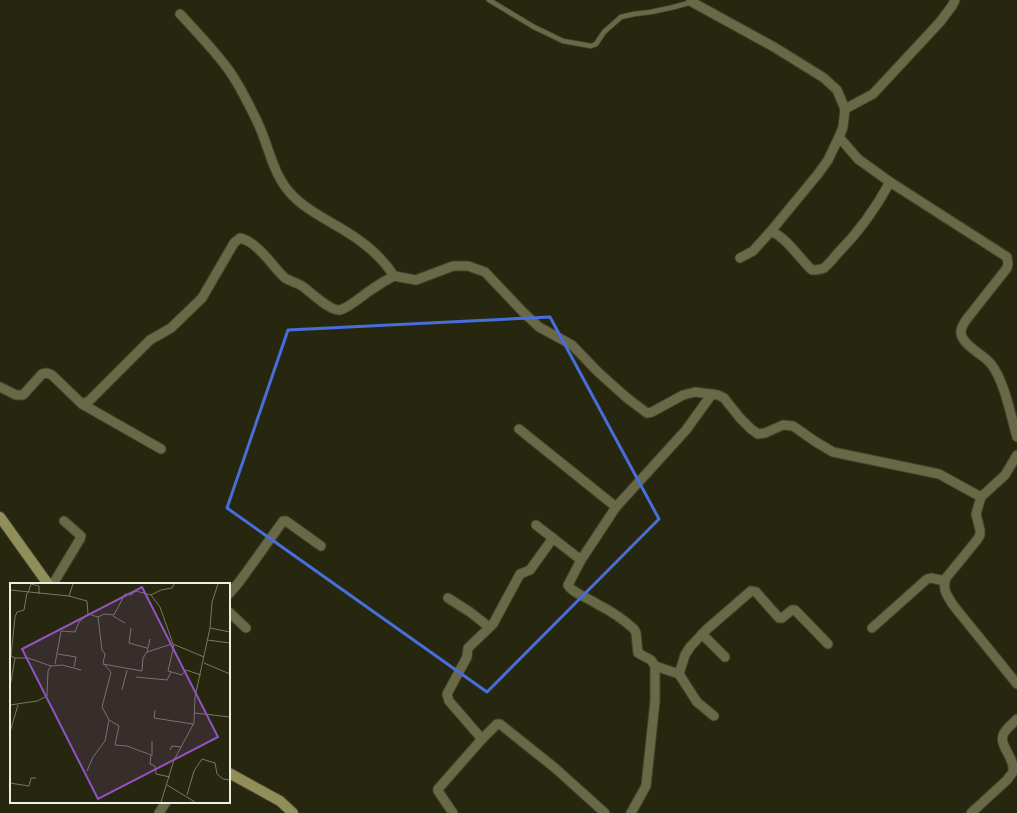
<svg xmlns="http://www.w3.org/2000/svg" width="1017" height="813" font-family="Ubuntu,sans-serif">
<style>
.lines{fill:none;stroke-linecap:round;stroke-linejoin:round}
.lane-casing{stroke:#43432d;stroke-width:6}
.street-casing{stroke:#43432d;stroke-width:11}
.secondary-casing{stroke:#43432d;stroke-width:12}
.lane{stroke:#696948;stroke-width:4.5}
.street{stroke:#696948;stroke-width:9}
.secondary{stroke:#908f59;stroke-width:10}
.marked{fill:none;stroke:#476eda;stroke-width:3;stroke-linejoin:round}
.inset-road{fill:none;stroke:#777764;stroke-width:1}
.view{fill:#9253c6;fill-opacity:0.15;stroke:#9253c6;stroke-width:2}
.inset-edge{fill:none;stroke:#efefe1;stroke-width:2}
</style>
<rect width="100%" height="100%" fill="#272710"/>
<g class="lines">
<defs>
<polyline id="lane" points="489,0 534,27 563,41 591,46 596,44 604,32 621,17 634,14 651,12 674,7 692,2"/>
<g id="street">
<polyline points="691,0 692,2 774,47 824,78 837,90 845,109 843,127 839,137 828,160 818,174 771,231 753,251 740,258"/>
<path d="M180,14C197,32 214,50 228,69C239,84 247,101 255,117C269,143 271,174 293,196C303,207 317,214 330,222C355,236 378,251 394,276L416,280L453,266H468L485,272L523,312L539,327L572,345L598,372L627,398L647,413L652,412L683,395L695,392L718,395L724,398L740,418L751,429L758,434L765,433L783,425L793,426L816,442L833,452L939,474L981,497"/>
<polyline points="845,109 873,94 940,22 952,6 955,0"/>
<path d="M839,137L858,159L890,182L1007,257L1008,264L1007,268L966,320C963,325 959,330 962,337C967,348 983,354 991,364C1004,380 1011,416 1017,437"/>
<path d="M771,231C788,239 798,257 812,270C816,270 820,270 824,268C829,264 833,259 837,254C858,233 876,208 890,182"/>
<path d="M0,387L16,395H23L42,374L47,373L52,375L82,404L89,401L150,340L171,328L202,298L234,243L240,238C258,242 272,266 285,278C290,281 297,283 302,286C311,292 329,311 340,310C349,308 363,295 371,290C378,285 386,280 394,276"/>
<polyline points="82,404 161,449"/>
<polyline points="519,429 616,507"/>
<path d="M1017,455L1005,475L981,497L976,514L980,530V535L977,540L946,578C942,590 947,595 953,605L1017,684"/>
<polyline points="536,525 581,560"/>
<polyline points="53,584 80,539 81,536 64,521"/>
<polyline points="229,594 240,581 283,521 286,521 321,546"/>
<polyline points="448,598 470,612 489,627"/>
<polyline points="229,612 246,628"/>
<polyline points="872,628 927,579 931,578 945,581"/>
<polyline points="702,634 725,657"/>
<polyline points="655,666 679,674 697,702 714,716"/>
<polyline points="679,674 685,655 690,647 706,630 751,591 756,592 779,618 782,618 792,610 795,610 828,644"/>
<polyline points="482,739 449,701 447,694 467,657 468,648 493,624 520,574 530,570 553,538"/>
<polyline points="159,813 166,802"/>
<polyline points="453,813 438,791 438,789 482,739 497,724 500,724 555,768 605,813"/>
<path d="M631,813L646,786L655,701V666L651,660L638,653L636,633L634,629C624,620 609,610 597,604C590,599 571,592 568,585L581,560L616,507L686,430L712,394"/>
<path d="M971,813L1007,780L1013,772C1016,758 997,745 1004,733C1007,728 1013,723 1017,719"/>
</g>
<g id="secondary">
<polyline points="0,517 48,584"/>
<polyline points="229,773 280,801 293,813"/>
</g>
</defs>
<use href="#lane" class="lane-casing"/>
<use href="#street" class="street-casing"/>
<use href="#secondary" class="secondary-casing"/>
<use href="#lane" class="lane"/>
<use href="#street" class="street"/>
<use href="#secondary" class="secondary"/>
</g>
<path class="marked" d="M550,317L659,519L487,692L227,508L288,330Z"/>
<g transform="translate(10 583)">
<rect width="220" height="220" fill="#272710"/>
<path class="inset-road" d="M63,1L59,13L77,18L78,31L88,34L94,31L104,32L115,11L121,12L126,8L141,12L151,7L162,5L164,1M0,7L59,13M18,10L21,1L29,3V11M141,12L150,24L163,61L194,74M103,33L115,40M121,45L119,60L137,65M200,45L220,49M197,57L220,60M164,62L158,88L172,92L176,87L191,92M137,69L140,56M48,71L66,74L64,84M5,75L1,73L5,34L7,29L14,27L17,10M194,80L220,91M45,81L51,48L65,49L69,39L78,31M93,81L132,88L133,75L137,69L162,61M126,94L157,97L161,89M0,104L5,75H18L41,83L52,82L71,87M112,107L117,87M0,122L27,118L37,113L38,88L41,83M145,127L144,135L183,141M185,130L220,134M99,137L109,143L105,162L117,163L141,172L140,181L145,183L146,191L160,194M0,149L8,122M160,167L162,163L171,164M142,173V158M77,188L83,174L95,158L99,137L92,124L101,89L93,80L95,71L92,67L88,34M0,200L19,203L21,195H26M157,202L185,219M177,212L184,188L192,176L205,180L207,191L213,196L220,197M151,219L164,177L184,140L185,114L200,45L202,19L208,1"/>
<path class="view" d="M132,4L208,154L88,216L12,66Z"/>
<rect width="220" height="220" class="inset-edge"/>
</g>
</svg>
